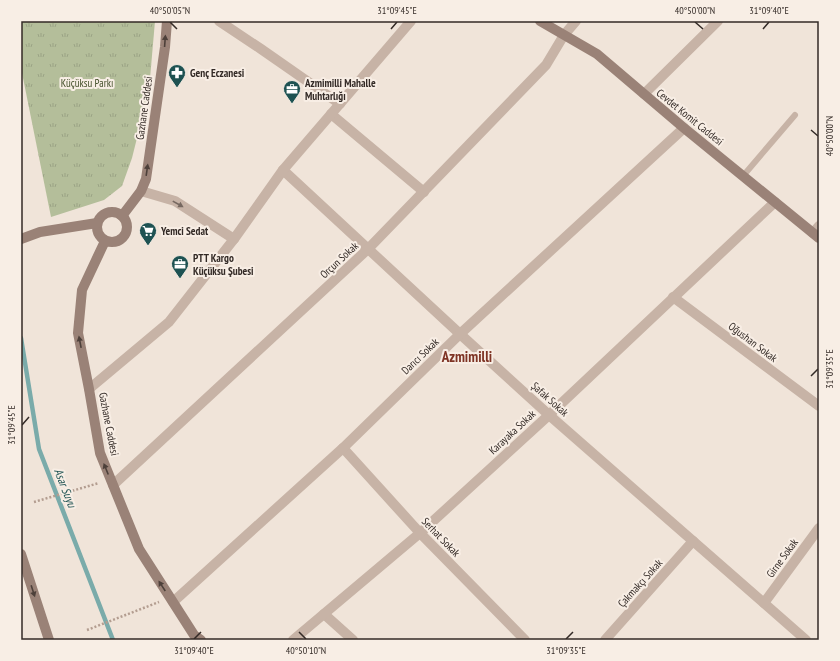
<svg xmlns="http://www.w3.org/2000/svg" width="840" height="661" font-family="'PT Sans Narrow',sans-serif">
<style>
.park{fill:url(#park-tufts)}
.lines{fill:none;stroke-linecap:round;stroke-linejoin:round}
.stream{stroke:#7aabaa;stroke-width:4.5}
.path{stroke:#b39d90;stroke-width:2.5;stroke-dasharray:2 2;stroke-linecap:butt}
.lane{stroke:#c7b3a6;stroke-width:6}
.street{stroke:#c7b3a6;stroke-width:10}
.secondary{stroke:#9a8277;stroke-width:10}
.oneway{fill:#4d403a}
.oneway2{fill:#766860}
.ticks{fill:none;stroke:#332a26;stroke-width:1.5}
.labels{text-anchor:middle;stroke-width:4;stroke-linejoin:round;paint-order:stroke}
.poi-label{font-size:11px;font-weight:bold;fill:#332a26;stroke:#f8eee5;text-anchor:start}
.park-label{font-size:11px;fill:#45502b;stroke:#f8eee5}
.street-label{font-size:11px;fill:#332a26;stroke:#f8eee5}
.water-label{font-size:12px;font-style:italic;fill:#1e5252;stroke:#f8eee5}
.district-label{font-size:15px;font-weight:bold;fill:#7e3324;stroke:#f8eee5}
.neatline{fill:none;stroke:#332a26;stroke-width:1.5}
.ticks-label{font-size:10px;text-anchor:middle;fill:#332a26}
</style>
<defs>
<pattern id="park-tufts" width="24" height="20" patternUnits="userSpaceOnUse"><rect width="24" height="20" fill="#b4be9a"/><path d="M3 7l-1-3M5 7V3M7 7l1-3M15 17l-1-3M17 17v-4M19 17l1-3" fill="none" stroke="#9ba385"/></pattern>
</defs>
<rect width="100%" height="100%" fill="#f0e4d9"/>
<polygon class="park" points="21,21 155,21 149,90 132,158 122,186 104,200 51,217 21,68"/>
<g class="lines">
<polyline class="stream" points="21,338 39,449 113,640"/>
<g class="path">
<polyline points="34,502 99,483"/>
<polyline points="87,630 159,602"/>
</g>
<polyline class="lane" points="743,176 795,115"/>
<g class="street">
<polyline points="219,21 261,49 340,104"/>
<polyline points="644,94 718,21"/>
<polyline points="331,114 424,192"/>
<polyline points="283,170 460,334 549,415 806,640"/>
<polyline points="141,191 175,201 234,239"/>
<polyline points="813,233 819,226"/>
<polyline points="673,297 819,406"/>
<polyline points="89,389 169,322 234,239 283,170 411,21"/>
<polyline points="343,448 420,533 525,640"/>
<polyline points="113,485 368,249 546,65 564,35 576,21"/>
<polyline points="173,602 343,448 460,334 684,128"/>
<polyline points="764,603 819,528"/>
<polyline points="324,614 353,640"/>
<polyline points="293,640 420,533 549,415 775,202"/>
<polyline points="605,640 693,541"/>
</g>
<g class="secondary">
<polyline points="540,21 597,54 684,128 819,238"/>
<circle cx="112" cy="227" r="15"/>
<polyline points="122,216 141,191 146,179 165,47 167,21"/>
<polyline points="21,239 40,232 97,223"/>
<polyline points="105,241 82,290 78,333 89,389 100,453 139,549 194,635 201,640"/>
<polyline points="21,554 49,640"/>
</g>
</g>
<defs><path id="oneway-solid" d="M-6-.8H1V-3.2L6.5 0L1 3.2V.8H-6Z"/></defs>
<g class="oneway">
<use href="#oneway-solid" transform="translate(165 41) rotate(-86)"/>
<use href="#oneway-solid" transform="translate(147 170) rotate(-82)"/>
<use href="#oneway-solid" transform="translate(80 342) rotate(-101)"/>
<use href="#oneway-solid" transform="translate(106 469) rotate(-112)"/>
<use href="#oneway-solid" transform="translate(162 586) rotate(-123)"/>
<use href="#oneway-solid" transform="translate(33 591) rotate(72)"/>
</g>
<use class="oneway2" href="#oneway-solid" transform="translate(178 204) rotate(29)"/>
<path class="ticks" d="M170,22L177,29M695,22L703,29M391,29L397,22M763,29L769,22M811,130L818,136M811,376L818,369M22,425L29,417M299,632L306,639M194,639L201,632M566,639L573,632"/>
<defs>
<symbol id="pharmacy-pin" viewBox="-11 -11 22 30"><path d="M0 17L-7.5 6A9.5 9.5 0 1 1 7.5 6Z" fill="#1e5252" stroke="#f8eee5"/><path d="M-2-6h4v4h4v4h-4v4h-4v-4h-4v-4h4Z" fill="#fff"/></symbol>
<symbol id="office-pin" viewBox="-11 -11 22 30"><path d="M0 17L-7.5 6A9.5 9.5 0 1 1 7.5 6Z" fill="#1e5252" stroke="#f8eee5"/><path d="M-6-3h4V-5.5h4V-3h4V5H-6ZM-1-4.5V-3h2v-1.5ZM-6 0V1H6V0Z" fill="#fff"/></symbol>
<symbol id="supermarket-pin" viewBox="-11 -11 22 30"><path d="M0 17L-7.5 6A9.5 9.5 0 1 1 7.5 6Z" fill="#1e5252" stroke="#f8eee5"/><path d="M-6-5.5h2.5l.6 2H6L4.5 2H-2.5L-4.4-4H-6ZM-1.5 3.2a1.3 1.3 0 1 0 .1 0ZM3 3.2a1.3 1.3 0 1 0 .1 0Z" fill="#fff"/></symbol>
</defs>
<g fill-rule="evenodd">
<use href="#pharmacy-pin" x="167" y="63" width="20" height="27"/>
<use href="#office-pin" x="282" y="79" width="20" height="27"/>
<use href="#supermarket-pin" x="138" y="221" width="20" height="27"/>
<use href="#office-pin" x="170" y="254" width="20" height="27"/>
</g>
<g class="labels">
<g class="poi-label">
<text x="190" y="77">Genç Eczanesi</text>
<text x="305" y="87">Azmimilli Mahalle<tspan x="305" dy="13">Muhtarlığı</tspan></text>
<text x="161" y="235">Yemci Sedat</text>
<text x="193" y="262">PTT Kargo<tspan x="193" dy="13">Küçüksu Şubesi</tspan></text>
</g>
<g class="park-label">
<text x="87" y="87">Küçüksu Parkı</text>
</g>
<g class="street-label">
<text transform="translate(144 108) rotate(-82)" y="4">Gazhane Caddesi</text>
<text transform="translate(690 117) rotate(39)" y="4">Cevdet Komit Caddesi</text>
<text transform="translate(339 260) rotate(-43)" y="4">Orçun Sokak</text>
<text transform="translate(753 342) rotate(37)" y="4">Oğushan Sokak</text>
<text transform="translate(420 356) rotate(-44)" y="4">Darıcı Sokak</text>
<text transform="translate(550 399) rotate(42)" y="4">Şafak Sokak</text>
<text transform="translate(109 424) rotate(79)" y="4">Gazhane Caddesi</text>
<text transform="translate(512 432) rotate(-43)" y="4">Karayaka Sokak</text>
<text transform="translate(441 537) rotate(46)" y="4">Serhat Sokak</text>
<text transform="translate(782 558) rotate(-54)" y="4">Girne Sokak</text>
<text transform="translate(640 583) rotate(-48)" y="4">Çakmakçı Sokak</text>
</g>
<g class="water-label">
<text transform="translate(65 488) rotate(69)" y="4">Asar Suyu</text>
</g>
<g class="district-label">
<text x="467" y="362">Azmimilli</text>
</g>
</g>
<rect width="840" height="661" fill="none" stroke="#f8eee5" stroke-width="44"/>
<rect x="22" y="22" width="796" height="617" class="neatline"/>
<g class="ticks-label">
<text x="170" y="14">40°50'05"N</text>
<text x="397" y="14">31°09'45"E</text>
<text x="695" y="14">40°50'00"N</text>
<text x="769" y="14">31°09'40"E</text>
<text transform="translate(829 136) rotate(-90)" y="4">40°50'00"N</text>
<text transform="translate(829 369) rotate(-90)" y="4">31°09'35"E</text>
<text transform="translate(11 425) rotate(-90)" y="4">31°09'45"E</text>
<text x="194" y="654">31°09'40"E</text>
<text x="306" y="654">40°50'10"N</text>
<text x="566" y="654">31°09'35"E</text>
</g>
</svg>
